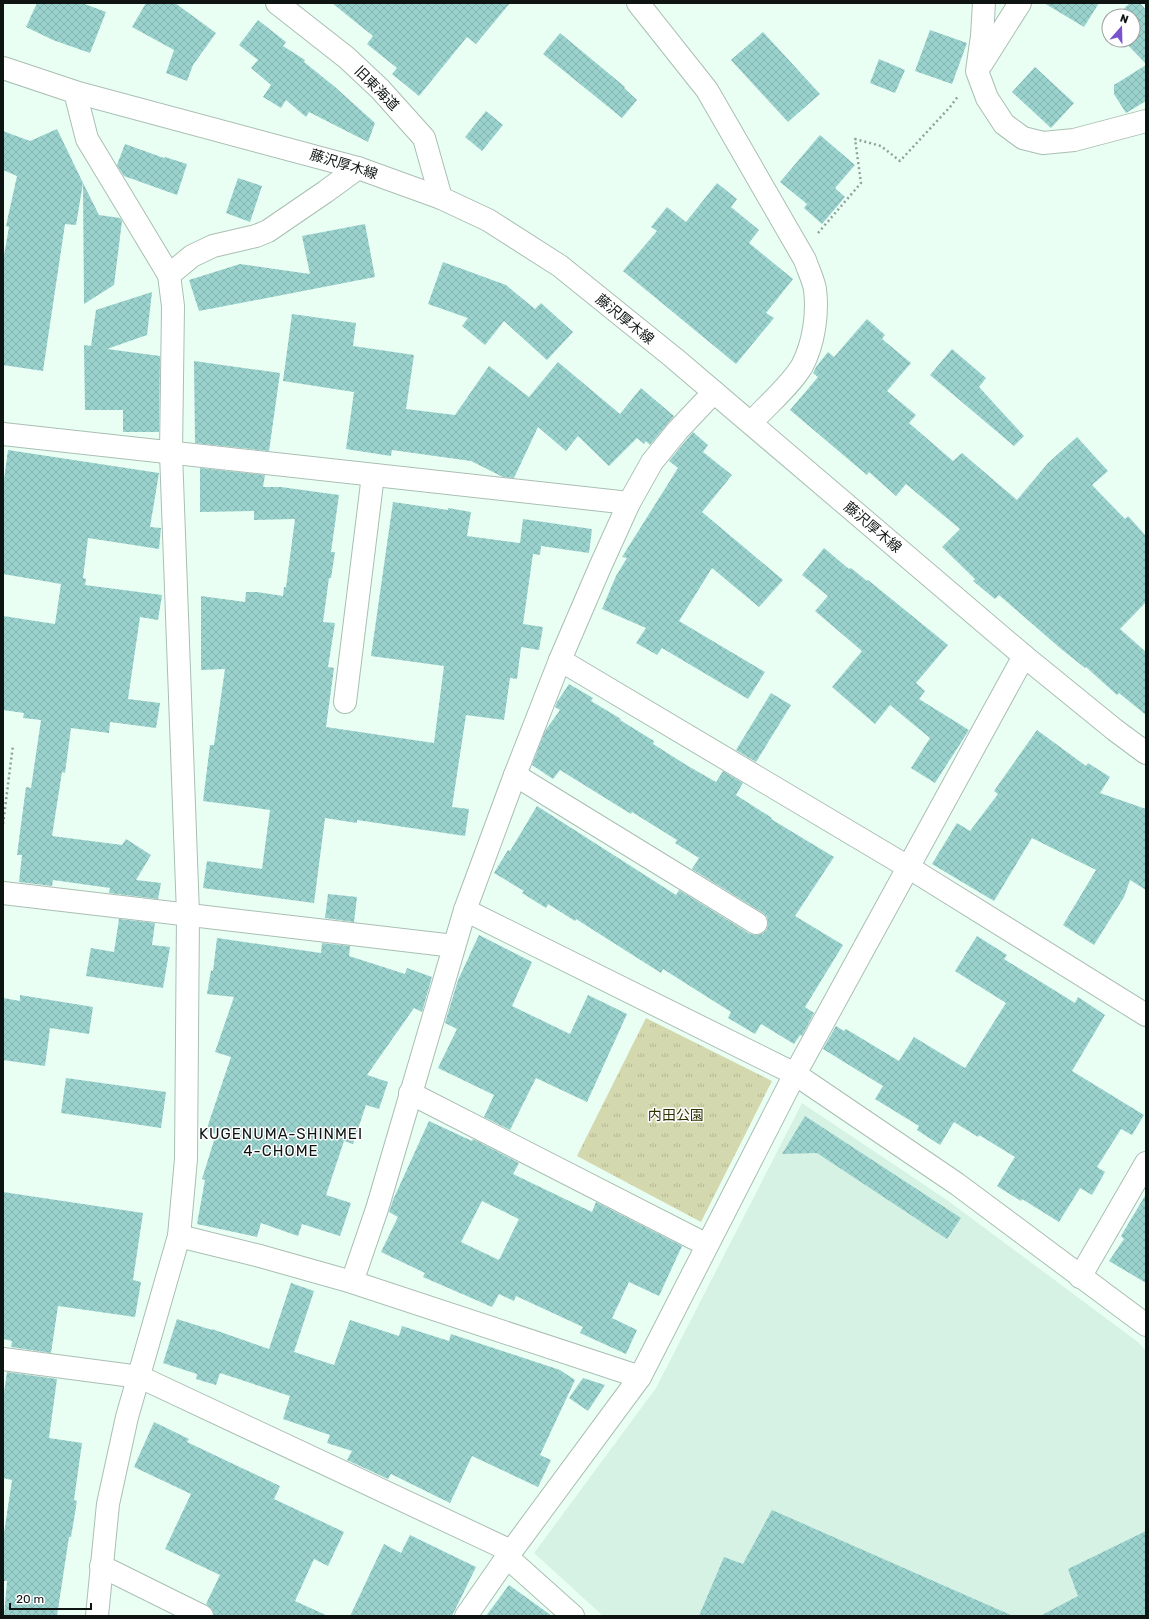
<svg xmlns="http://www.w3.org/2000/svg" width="1149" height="1619" font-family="Rubik,'Noto Sans JP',sans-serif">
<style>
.built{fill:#d6f2e5}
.park{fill:url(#park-tufts)}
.building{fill:url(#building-cross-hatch);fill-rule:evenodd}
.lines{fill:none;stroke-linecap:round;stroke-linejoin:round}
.minor-casing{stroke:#aabeb4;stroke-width:24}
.major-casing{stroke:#aabeb4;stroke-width:24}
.path{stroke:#91a099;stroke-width:2.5;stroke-dasharray:2 3;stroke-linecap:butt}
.minor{stroke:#fff;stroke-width:22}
.major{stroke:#fff;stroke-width:22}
.labels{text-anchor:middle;stroke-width:3;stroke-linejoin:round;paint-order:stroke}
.street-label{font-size:14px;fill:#0d1411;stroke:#fff}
.park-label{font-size:14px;fill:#2f3100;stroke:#fff}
.neighbourhood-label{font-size:15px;letter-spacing:1px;fill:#0d1411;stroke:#fff}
</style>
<defs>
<pattern id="park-tufts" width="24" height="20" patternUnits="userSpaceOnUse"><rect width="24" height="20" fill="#d4d8ae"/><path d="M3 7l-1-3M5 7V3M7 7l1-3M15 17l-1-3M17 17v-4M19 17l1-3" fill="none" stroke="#b5b895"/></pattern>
<pattern id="building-cross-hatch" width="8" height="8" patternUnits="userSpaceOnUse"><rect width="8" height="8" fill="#9ad2ce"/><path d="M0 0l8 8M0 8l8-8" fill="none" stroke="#84b3b0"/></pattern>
</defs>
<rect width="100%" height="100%" fill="#eafff4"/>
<polygon class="built" points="802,1103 947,1200 1138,1342 1146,1351 1146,1616 603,1616 534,1553 656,1388"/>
<polygon class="park" points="646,1018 772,1081 701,1222 577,1156"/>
<g class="building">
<polygon points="37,3 82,3 106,12 90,53 53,40 26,27"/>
<polygon points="146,3 175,3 216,33 193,65 187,81 166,73 174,50 132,27"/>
<polygon points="332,3 510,3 476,44 467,37 419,96 392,74 397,68 367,44 373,36"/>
<polygon points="1044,3 1099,3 1084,27"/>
<polygon points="1130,3 1140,3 1146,10 1146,64 1123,40 1133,40 1133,16 1116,16"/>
<polygon points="258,20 286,42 283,46 305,60 304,62 335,87 375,123 368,142 309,112 306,117 286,100 281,108 263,97 271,85 251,68 258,60 239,45"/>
<polygon points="930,30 967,43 952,84 915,71"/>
<polygon points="763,32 820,94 788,122 731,60"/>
<polygon points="560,33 625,87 624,88 637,100 622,118 543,54"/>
<polygon points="879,59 905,70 895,93 870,83"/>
<polygon points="1146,65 1146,101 1126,113 1114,94 1114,85"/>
<polygon points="1035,67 1074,103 1051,128 1012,92"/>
<polygon points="486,111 503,125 482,151 465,137"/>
<polygon points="57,129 83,183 76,225 65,224 43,371 3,365 3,261 9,227 6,226 17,176 3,170 3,131 30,141"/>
<polygon points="820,135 855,165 835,188 845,197 822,224 804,208 807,204 780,182"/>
<polygon points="125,144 164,158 165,157 187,164 177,195 124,176 117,165"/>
<polygon points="238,178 262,186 250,222 226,213"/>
<polygon points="83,183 99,215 120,218 122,221 114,285 84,304"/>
<polygon points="717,183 737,199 731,207 759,230 749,243 793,279 766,313 774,318 736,364 623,271 657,231 651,227 667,207 686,222"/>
<polygon points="365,224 375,277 199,311 189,280 240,264 310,274 302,236"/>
<polygon points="443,262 506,285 535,309 541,303 573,332 547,360 504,321 485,345 462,326 468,318 428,304"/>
<polygon points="152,292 147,335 107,349 160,356 159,432 123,432 123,410 85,410 84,345 91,346 96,310"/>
<polygon points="292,314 356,323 353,346 414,355 406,409 455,415 489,366 529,397 558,362 620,414 641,388 674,416 650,445 646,441 644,444 637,438 609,466 578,436 566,451 538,427 514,478 503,477 471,461 392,450 391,456 346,449 354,392 283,381"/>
<polygon points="867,319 885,335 882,339 911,363 887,391 916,415 909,423 953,461 962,453 1017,500 1048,463 1077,437 1108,471 1092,485 1125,519 1128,516 1146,536 1146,602 1120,629 1146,652 1146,715 1119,693 1117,695 1086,667 1085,668 1060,648 999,595 995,599 973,581 975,579 942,547 960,529 906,484 896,496 869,472 867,475 790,410 818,377 813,373 816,367 828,352 834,357"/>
<polygon points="952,349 986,378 979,387 1024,436 1014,446 930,375"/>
<polygon points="194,361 280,373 269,451 195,443"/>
<polygon points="693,432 708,445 703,452 732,475 702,512 783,580 759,607 712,568 679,621 765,672 748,699 662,648 657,655 636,643 646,628 602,609 616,576 627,558 622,557 678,468 669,461"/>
<polygon points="8,450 159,473 150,527 161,528 159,549 88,538 83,578 86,579 85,585 162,595 158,620 140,617 128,699 160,703 156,728 110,722 109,733 71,728 65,773 62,772 52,836 122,845 126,839 151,855 136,880 161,883 158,899 109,893 110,888 53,880 52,886 19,882 22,855 17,855 26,787 31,788 41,720 23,718 24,713 3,710 3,616 55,624 61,584 3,574 3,487"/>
<polygon points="200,468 265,475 263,487 281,487 339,495 331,552 335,552 331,578 329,578 323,622 335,623 328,667 334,668 326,727 434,743 444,666 371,656 393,502 448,510 448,508 471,512 467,536 520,543 523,519 592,529 589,553 541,546 540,555 533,554 523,624 543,627 539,650 521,647 517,679 510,678 504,720 466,715 452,807 469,809 465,836 357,820 357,823 325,818 314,903 203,888 207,861 262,869 270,810 203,801 210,745 214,745 225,669 201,670 201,596 245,602 246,592 257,592 283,596 284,587 286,587 295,519 254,520 254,511 200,512"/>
<polygon points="824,548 849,569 851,568 867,581 868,580 948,645 916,683 925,691 919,699 969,730 935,783 911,768 930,738 890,705 875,724 832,687 862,651 815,611 828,596 802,575"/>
<polygon points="569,684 593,698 591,701 621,719 620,720 654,741 653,744 688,766 716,782 723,771 743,783 736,795 772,818 771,819 834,857 795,916 843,945 805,1007 814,1013 802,1036 800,1035 794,1044 761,1024 755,1034 728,1018 731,1012 663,969 661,973 576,919 575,921 548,904 546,908 522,893 524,891 494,873 508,850 510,851 537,806 676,895 679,890 750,934 755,935 762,934 767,929 768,924 767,917 763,913 692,869 699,858 675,843 677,840 632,812 631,814 560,770 553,779 532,765 545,731 560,710 555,707 557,702"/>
<polygon points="771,693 791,705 756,762 736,750"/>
<polygon points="1037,730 1086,766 1088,763 1110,777 1100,793 1146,809 1146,890 1130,880 1124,897 1094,945 1063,925 1096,870 1032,838 994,901 932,864 957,823 970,831 998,794 994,791"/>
<polygon points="328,894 357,897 354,922 325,918"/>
<polygon points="119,919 155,923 152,945 170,947 163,988 86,976 91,948 114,952"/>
<polygon points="479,935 532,962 512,1006 570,1034 588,995 627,1014 587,1102 536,1078 510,1130 484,1117 494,1095 438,1068 457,1029 445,1023 458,980"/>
<polygon points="977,936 1007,955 1004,959 1075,1003 1078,997 1105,1015 1072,1071 1144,1115 1132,1135 1121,1129 1097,1167 1105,1172 1092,1195 1080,1188 1059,1222 1022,1199 1021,1201 997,1186 1015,1157 979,1135 978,1137 954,1122 940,1145 917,1130 919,1126 875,1099 883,1086 823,1049 836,1026 844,1031 846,1029 899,1061 914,1037 965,1068 1006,1003 955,971"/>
<polygon points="217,938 321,953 322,943 350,946 349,956 405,974 407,968 432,977 422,1012 414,1008 367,1075 388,1082 379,1109 366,1105 353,1144 344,1141 326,1195 351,1203 340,1236 302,1224 298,1236 261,1223 257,1237 197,1224 205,1180 202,1179 216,1134 206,1131 231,1057 215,1052 234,997 207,994 211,970 213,971"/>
<polygon points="20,995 93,1007 89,1034 50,1028 45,1066 3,1060 3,998 20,1001"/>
<polygon points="66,1078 166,1092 161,1128 61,1113"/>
<polygon points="805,1116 961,1218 947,1239 817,1153 782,1154"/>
<path d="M429,1121L472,1141L473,1139L519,1163L513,1174L592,1212L596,1202L682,1246L659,1296L629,1282L612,1318L637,1330L626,1354L580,1333L583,1327L516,1296L514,1301L499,1294L492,1307L423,1277L425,1273L381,1252L398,1217L389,1212L393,1200ZM482,1201L519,1219L499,1260L461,1242Z"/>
<polygon points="3,1192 143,1213 133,1280 141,1282 135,1317 58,1306 51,1353 11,1347 12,1341 3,1339"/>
<polygon points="1146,1194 1146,1283 1109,1261 1124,1239 1121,1236"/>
<polygon points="291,1283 314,1291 294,1352 334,1365 350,1320 399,1336 402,1326 449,1341 451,1334 560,1370 575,1380 540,1455 551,1460 538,1487 472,1456 450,1503 391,1474 388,1479 347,1460 352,1451 327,1443 330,1435 283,1419 290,1396 220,1373 216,1385 196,1379 197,1374 163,1363 177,1319 212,1330 212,1329 269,1349"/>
<polygon points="7,1372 57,1379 49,1438 82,1443 74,1500 77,1501 71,1537 69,1537 57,1616 4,1616 7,1581 3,1581 3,1540 12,1480 3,1478 3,1399"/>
<polygon points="583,1378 605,1385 588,1411 569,1398"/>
<polygon points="154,1422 189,1439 187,1442 280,1486 274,1499 344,1532 328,1566 314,1559 295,1601 328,1616 214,1616 212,1609 206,1604 220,1575 165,1549 191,1494 134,1467"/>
<polygon points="772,1510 1013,1616 699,1616 724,1557 743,1564"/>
<polygon points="1146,1531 1146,1616 1040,1616 1078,1596 1068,1569"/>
<polygon points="410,1535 476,1567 452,1616 350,1616 384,1544 401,1553"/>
<polygon points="509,1585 552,1616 486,1616"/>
</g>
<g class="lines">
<defs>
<g id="minor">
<polyline points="277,3 347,58 380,89 424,138 441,198"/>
<path d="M638,3L707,90L805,260C808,269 813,279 815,289C818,314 814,343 802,366C791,385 766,406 751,423"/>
<polyline points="984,3 982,36 977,71 987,98 1004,124 1023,138 1043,143 1074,140 1146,121"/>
<polyline points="982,63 1020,3"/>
<polyline points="75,92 87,139 169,275 173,306 171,453 188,914 186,1159 179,1236 127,1417 108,1504 97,1616"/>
<polyline points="169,275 192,256 213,246 256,236 268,231 325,192 358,168"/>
<polyline points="3,434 629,503"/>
<polyline points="560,660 908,867 1146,1015"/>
<polyline points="345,702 373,475"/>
<polyline points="515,775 756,923"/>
<polyline points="3,893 454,946"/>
<polyline points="465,910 795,1074 957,1184 1146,1325"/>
<polyline points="410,1093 707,1245"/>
<polyline points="179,1236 260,1256 352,1282 640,1377"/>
<polyline points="1080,1277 1146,1163"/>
<polyline points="352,1282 377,1209 465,910 515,775 560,660 600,567 629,503 652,462 678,430 714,392"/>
<polyline points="3,1359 140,1377 511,1551"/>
<polyline points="507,1557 573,1616"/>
<polyline points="101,1566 202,1616"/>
<polyline points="466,1616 507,1557 640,1377 795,1074 1024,656"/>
</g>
<polyline id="major" points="3,68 75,92 358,168 441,198 488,220 560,266 674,358 1024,656 1115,730 1146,753"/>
</defs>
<use href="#minor" class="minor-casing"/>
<use href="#major" class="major-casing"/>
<g class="path">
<polyline points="818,233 861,183 855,139 881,146 900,161 950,107 959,95"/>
<polyline points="3,824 13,745"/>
</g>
<use href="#minor" class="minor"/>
<use href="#major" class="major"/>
</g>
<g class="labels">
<g class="street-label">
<text transform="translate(377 88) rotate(45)" y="5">旧東海道</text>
<text transform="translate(344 164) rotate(17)" y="5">藤沢厚木線</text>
<text transform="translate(625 319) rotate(39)" y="5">藤沢厚木線</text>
<text transform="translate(873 527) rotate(40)" y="5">藤沢厚木線</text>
</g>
<g class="park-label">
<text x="676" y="1120">内田公園</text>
</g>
<g class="neighbourhood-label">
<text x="281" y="1139">KUGENUMA-SHINMEI<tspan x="281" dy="17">4-CHOME</tspan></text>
</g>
</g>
<rect width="1149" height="1619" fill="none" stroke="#0d1411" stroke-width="8"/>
<g transform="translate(1121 28) rotate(20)"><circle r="19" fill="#ffffff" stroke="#9ea1a0"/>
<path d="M0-3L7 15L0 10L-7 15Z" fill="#7951ca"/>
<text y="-6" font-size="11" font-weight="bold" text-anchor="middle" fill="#0d1411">N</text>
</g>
<path d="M10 1603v6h81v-6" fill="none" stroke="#0d1411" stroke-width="2"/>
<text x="16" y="1603" font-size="12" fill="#0d1411" stroke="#ffffff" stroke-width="3" paint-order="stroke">20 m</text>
</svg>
